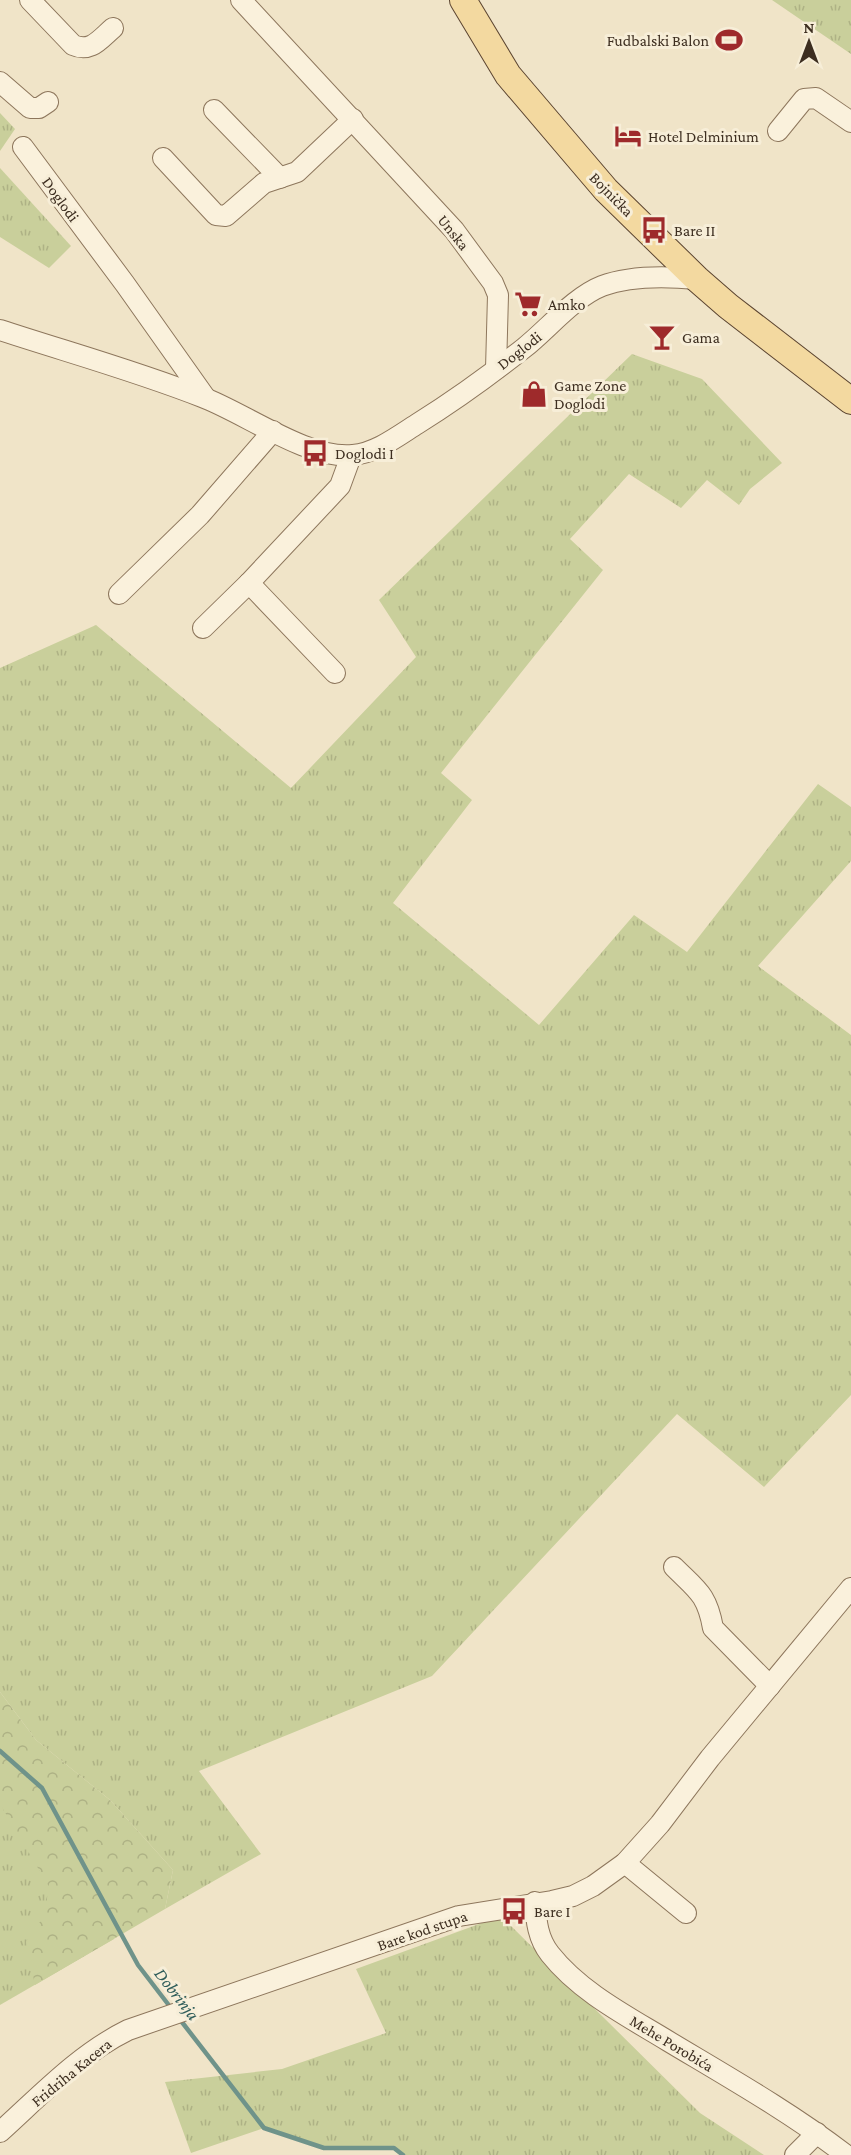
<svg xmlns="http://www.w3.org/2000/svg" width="851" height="2155" font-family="'Crimson Pro',serif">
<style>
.grass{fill:url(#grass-tufts)}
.forest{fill:url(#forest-crowns)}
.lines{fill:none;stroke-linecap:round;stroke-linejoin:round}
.stream{stroke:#6f938a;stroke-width:4.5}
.minor-casing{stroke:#8d765c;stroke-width:22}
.major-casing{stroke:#5b4430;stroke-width:28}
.minor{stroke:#faf1dc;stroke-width:20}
.major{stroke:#f3d9a0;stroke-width:26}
.labels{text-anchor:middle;stroke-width:6;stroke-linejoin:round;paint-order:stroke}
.poi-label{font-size:16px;fill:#3d2e20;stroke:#f7eed8;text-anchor:start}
.street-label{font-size:16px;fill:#3d2e20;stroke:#f7eed8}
.water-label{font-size:18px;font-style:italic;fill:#2f5d5a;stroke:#f7eed8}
</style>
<defs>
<pattern id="grass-tufts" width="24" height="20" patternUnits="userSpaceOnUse" patternTransform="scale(1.5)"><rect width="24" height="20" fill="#c9cf9b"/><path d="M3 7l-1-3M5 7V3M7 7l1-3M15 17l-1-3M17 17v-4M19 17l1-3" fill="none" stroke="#aeb285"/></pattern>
<pattern id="forest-crowns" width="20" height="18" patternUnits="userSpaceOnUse" patternTransform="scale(1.5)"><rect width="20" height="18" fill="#c9cf9b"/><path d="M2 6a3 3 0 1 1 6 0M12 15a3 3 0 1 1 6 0" fill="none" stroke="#aeb285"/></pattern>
</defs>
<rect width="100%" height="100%" fill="#f0e4c8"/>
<g class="grass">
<polygon points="772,0 851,0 851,54"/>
<polygon points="0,113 15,129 0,151"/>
<polygon points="0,168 71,246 49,268 0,237"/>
<polygon points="632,354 702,379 782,463 750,489 739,505 707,480 681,508 629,474 570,539 603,570 441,773 472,800 393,903 539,1025 634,915 687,952 818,784 851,807 851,861 758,966 851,1035 851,1395 764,1487 677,1414 432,1676 199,1771 261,1854 165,1909 173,1870 110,1800 36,1740 0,1692 0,668 96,625 291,788 416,657 379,600"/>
<polygon points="0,1801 114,1939 0,2005"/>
<polygon points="501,1916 700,2113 764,2155 403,2155 394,2148 324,2148 264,2128 191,2153 165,2082 282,2069 386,2033 356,1969"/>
</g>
<polygon class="forest" points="0,1692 36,1740 110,1800 173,1870 165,1909 35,1985 26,1942 46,1913 48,1885 0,1804"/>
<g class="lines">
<g class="stream">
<polyline points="0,1751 42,1788 138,1965 171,2008"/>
<polyline points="178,2017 264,2128 324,2148 394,2148 403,2155"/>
</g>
<defs>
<g id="minor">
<path d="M30,0L73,45C91,53 100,39 113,28"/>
<polyline points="241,0 454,230 493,283 498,295 496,369"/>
<polyline points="0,82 30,108 39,108 48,102"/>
<polyline points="214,110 280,178"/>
<polyline points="778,131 804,99 816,98 851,122"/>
<polyline points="23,147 125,284 205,397"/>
<polyline points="163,158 216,215 226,216 264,183 297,172 353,119"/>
<path d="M0,330C67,352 136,371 202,397C245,413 308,460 353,455C376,453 398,436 417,424C454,401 490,375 524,348C548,329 574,297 602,286C631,275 666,276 697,279"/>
<polyline points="249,583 335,673"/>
<polyline points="119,594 200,515 273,431"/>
<polyline points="203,628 249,583 340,486 351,456"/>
<path d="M674,1567C697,1590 707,1594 713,1628L770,1686"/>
<polyline points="625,1863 686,1913"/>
<path d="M535,1902C536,1921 538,1939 550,1954C580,1992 627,2016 668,2041C728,2077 790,2112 846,2155"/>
<path d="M0,2132C40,2096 79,2054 128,2030L459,1916L552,1901L573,1896L593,1886L625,1863L660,1824L710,1758L851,1588"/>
<polyline points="795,2155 817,2133"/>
</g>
<polyline id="major" points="463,0 508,75 606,190 697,279 728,306 851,401"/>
</defs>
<use href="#minor" class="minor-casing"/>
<use href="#major" class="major-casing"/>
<use href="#minor" class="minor"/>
<use href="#major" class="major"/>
</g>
<defs>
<symbol id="stadium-bare" viewBox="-9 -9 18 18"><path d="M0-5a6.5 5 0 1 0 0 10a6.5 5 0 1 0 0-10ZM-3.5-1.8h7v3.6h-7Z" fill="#9e2a2b" stroke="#f7eed8" stroke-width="2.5" paint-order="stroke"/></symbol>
<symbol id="hotel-bare" viewBox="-9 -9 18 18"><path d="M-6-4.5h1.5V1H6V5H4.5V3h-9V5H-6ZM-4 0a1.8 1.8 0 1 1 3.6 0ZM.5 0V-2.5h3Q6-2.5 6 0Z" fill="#9e2a2b" stroke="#f7eed8" stroke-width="2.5" paint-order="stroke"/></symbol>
<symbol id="bus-bare" viewBox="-9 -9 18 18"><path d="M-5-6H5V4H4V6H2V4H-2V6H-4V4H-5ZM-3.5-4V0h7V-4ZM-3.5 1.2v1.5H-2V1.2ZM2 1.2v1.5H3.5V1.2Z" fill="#9e2a2b" stroke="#f7eed8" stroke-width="2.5" paint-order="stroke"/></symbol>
<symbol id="supermarket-bare" viewBox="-9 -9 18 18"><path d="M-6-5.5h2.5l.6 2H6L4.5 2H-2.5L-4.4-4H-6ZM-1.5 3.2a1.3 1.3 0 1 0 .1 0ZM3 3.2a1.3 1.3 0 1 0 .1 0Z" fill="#9e2a2b" stroke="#f7eed8" stroke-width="2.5" paint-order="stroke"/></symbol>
<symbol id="bar-bare" viewBox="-9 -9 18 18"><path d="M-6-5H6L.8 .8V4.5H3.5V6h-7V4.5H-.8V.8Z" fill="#9e2a2b" stroke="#f7eed8" stroke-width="2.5" paint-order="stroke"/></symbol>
<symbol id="shop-bare" viewBox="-9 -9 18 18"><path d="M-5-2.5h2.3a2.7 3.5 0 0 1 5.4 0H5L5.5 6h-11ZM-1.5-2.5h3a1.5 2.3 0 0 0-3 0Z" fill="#9e2a2b" stroke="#f7eed8" stroke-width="2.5" paint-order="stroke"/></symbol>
</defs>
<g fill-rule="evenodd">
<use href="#stadium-bare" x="710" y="21" width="38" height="38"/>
<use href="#hotel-bare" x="609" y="117" width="38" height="38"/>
<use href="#bus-bare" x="635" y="211" width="38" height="38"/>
<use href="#supermarket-bare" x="509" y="285" width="38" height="38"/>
<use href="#bar-bare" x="643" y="318" width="38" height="38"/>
<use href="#shop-bare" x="515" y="375" width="38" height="38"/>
<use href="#bus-bare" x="296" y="434" width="38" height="38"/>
<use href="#bus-bare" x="495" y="1892" width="38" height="38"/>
</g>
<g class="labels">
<g class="poi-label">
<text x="709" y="46" text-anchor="end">Fudbalski Balon</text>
<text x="648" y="142">Hotel Delminium</text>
<text x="674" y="236">Bare II</text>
<text x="548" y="310">Amko</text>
<text x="682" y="343">Gama</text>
<text x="554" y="391">Game Zone<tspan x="554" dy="18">Doglodi</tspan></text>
<text x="335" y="459">Doglodi I</text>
<text x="534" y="1917">Bare I</text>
</g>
<g class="street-label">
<text transform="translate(612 194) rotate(46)" y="6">Bojnička</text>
<text transform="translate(61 199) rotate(54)" y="6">Doglodi</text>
<text transform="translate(454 232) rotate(51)" y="6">Unska</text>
<text transform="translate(519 350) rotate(-38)" y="6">Doglodi</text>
<text transform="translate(422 1930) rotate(-19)" y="6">Bare kod stupa</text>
<text transform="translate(672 2043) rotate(31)" y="6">Mehe Porobića</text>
<text transform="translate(71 2072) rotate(-39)" y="6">Fridriha Kacera</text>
</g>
<g class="water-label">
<text transform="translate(177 1994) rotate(52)" y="6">Dobrinja</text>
</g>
</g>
<g transform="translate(809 42)" stroke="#f7eed8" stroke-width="4.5" paint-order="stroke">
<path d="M0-4.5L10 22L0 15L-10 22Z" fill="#3d2e20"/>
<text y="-9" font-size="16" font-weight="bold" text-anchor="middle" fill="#3d2e20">N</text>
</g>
</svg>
